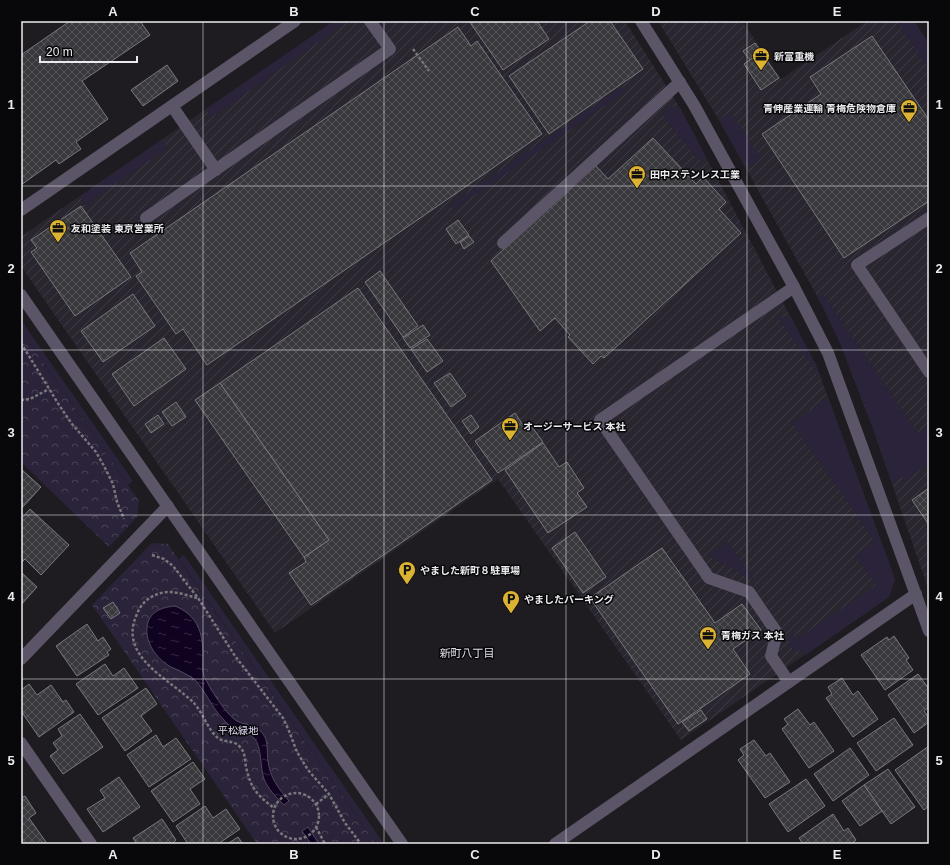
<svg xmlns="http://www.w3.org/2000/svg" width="950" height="865" font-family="Arial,'Noto Sans JP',sans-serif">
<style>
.industrial{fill:url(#industrial-furrows)}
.grass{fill:#2a2339}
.forest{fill:url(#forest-crowns)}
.water{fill:url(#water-ripples);stroke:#52485f}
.building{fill:url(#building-cross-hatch);stroke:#79787e}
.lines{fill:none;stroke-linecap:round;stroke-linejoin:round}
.path{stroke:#79777c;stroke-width:2.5;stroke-dasharray:3 2;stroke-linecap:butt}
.minor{stroke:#5b5567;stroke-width:12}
.grid{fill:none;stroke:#ebeaee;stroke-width:1;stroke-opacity:0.55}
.labels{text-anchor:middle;stroke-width:3;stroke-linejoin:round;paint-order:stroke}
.poi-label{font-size:10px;font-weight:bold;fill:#ebeaee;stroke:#080709;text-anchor:start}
.park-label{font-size:10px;fill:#e2daf5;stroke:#080709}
.neighbourhood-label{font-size:11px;fill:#e0dee5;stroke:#080709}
.neatline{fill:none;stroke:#ebeaee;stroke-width:1.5}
.grid-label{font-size:13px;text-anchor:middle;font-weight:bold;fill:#ebeaee}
</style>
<defs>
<pattern id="industrial-furrows" width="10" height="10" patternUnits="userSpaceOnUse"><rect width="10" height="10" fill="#292630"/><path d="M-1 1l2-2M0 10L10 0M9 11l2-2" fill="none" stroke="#3e3b44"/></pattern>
<pattern id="forest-crowns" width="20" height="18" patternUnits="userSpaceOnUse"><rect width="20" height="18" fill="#2a2339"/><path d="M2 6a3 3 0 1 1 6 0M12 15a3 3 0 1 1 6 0" fill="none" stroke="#494356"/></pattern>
<pattern id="water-ripples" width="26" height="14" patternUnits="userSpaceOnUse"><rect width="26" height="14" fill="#100322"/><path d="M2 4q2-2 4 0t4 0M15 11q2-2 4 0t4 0" fill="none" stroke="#332842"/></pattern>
<pattern id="building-cross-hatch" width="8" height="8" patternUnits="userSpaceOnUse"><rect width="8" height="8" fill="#39383d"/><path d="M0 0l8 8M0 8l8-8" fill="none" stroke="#565559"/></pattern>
</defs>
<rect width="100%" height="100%" fill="#1e1c21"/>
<g class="industrial">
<polygon points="334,21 625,21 680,108 816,365 895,579 889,597 681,740 498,479 275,633 21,266 21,240 22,236"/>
<polygon points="658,21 742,21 781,79 867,21 914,21 929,44 929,591 873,429 840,343 822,305 719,120"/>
</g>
<g class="grass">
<polygon points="334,21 339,21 342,25 212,117 206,109"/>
<polygon points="896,21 914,21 929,44 929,70"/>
<polygon points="622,87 626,91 453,210 450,205"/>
<polygon points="669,107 680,108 706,157 700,160 695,157 662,114"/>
<polygon points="730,112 761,159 746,168 719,120"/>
<polygon points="161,140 167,148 85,205 79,197"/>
<path d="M824,295L917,433L929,425V464L904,481L902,476L892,482C870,420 849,356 818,298Z"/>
<polygon points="777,316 792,319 816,365 823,381"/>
<polygon points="21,320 133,481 128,485 21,330"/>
<polygon points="828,397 895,579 889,597 807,654 788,646 791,633 796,640 876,585 855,555 875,541 792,423"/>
<polygon points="728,542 756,582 708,555"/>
<polygon points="184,555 384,844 376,844 179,559"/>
</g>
<g class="forest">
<polygon points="21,330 139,501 137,517 109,547 21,462"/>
<polygon points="152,543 168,544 376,844 257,844 92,605"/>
</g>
<g class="water">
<path d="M175,606C197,615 203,632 203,655C203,662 202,670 204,676C209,687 226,715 237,721C246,726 260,726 265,737C268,744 267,754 268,761C270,778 279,789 289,801L284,805C276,797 268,789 264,779C260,768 262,746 254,738C250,734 243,733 238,730C232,728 227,724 223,719C212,708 205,690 195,680C188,674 179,671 171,667C155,658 143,640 148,622C152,610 164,607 175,606Z"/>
<polygon points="308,827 319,844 311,844 302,831"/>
</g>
<g class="building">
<polygon points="70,21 140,21 150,35 82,81 108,119 76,142 81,149 59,164 56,160 21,185 21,55"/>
<polygon points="469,21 537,21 549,39 503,70"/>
<polygon points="590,21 610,21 643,69 549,134 509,76"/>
<polygon points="458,27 471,46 477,41 542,134 207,365 183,329 176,334 136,276 142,272 130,253"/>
<polygon points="872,36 929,120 929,201 844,258 762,134 821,94 810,77"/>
<polygon points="755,43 761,52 750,60 743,51"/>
<polygon points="761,52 779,78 761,90 744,64"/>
<polygon points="167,65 178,81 143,106 131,90"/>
<polygon points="653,138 696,184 703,177 726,202 719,209 741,233 604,358 601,356 593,364 568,337 570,335 555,318 540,331 491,261 595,165 608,179"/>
<polygon points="81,206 131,277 75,316 31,252 37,248 31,240"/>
<polygon points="458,220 469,235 456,244 446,229"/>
<polygon points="469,236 474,242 464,249 460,242"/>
<polygon points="380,271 418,326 403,337 365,282"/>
<polygon points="358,288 492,480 311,605 289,573 306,562 304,557 329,540 220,383"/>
<polygon points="133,294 155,326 103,362 81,331"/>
<polygon points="423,325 430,335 410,348 403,338"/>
<polygon points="164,338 186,369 134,406 112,374"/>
<polygon points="427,339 443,361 427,372 411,349"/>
<polygon points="450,373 466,396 451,407 434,383"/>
<polygon points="220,383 329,540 304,557 195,400"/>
<polygon points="176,402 186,417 172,426 162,412"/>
<polygon points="515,413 527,431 532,427 543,442 498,473 475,441"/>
<polygon points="158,415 164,424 151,433 145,424"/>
<polygon points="471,415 479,427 471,434 462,421"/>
<polygon points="543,443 559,467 567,462 584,488 577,493 587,507 548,533 505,470"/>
<polygon points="21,469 41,487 21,509"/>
<polygon points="929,488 929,525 912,500"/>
<polygon points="30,509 69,545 41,575 25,559 21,563 21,519"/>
<polygon points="575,532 606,577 583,593 552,548"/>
<polygon points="662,548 715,623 742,604 761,630 733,649 750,674 678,724 590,598"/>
<polygon points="21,572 37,587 21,605"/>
<polygon points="113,602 120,613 111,619 103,608"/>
<polygon points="87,624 98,641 103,637 111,649 107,652 109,655 77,676 56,646"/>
<polygon points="894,636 909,658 906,660 913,670 885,690 861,655 887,637 889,640"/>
<polygon points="105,664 113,676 124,668 138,688 98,715 76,684"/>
<polygon points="918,674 929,689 929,707 924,711 929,718 929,722 914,733 888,695"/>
<polygon points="842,678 853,695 858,691 878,719 853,737 826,698 832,694 828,687"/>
<polygon points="29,684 37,695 51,685 63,702 66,700 74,712 39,737 21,711 21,690"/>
<polygon points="146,688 157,704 141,716 152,731 125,751 102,718"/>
<polygon points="798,709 810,725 814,722 834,751 809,768 782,729 788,724 784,719"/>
<polygon points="701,710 707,719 689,731 682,722"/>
<polygon points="80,714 103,747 63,774 50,756 58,750 53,743 62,736 58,729"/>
<polygon points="894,718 913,745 876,771 857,743"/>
<polygon points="156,735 163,747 176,738 191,759 149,787 127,755"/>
<polygon points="754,740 766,756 770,753 790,782 765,798 738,760 744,755 740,749"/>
<polygon points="929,746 929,806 924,810 895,770"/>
<polygon points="850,748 869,775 833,801 814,774"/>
<polygon points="193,762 205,779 190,789 200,804 173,822 151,791"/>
<polygon points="888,769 915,807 891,824 864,785"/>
<polygon points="119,777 140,807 103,832 87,809 105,798 100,790"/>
<polygon points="806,779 825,806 788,832 769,804"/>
<polygon points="864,785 882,811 860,826 842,801"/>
<polygon points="25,796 36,813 29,818 46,842 43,844 21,844 21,798"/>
<polygon points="205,806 213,818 226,809 240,829 218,844 188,844 176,826"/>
<polygon points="833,814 844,831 848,828 856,840 851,844 803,844 799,838"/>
<polygon points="162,819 176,840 173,843 174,844 137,844 133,838"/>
<polygon points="238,837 243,844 227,844"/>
</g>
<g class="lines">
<g class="path">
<polyline points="413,49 429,71"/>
<polyline points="21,343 59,405 72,424 96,452 104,466 113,484 117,502 124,519"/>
<polyline points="21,400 30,399 49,389"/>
<polyline points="152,555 164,559 173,566 198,598 235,656 283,718 289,731 297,752 308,770 329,794 345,823 361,844"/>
<path d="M197,598C186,595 173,590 161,593C150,596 141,603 137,614C117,657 170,679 194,703C203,713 208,730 218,738C225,743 235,740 240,747C245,752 245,760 246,767C251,789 257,795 274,808"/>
<circle cx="296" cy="816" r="23"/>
<polyline points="316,804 329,794"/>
<polyline points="316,827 325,844"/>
</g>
<g class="minor">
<polyline points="641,21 694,105 794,287 828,353 929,631"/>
<polyline points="172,106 216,170"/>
<polyline points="21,210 295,21"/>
<polyline points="146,218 390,49 370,21"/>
<polyline points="929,218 857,265 929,372"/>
<polyline points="503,243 680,82"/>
<polyline points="21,295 402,844"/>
<polyline points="21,659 168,506"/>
<polyline points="789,682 771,656 777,633 749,592 709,578 600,420 794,287"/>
<polyline points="21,743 91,844"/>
<polyline points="555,844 916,594"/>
</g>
</g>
<path class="grid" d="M203,21V844M384,21V844M566,21V844M747,21V844M21,186H929M21,350H929M21,515H929M21,679H929"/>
<defs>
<symbol id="office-pin" viewBox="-11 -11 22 30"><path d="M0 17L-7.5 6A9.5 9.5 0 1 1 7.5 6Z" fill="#dcb233" stroke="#080709"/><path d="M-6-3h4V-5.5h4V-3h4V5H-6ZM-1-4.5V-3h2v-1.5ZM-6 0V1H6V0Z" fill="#111"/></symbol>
<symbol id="parking-pin" viewBox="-11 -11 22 30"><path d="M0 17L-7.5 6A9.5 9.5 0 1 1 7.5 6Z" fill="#dcb233" stroke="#080709"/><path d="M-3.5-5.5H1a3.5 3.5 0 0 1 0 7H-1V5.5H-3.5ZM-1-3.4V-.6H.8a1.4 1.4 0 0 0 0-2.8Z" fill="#111"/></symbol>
</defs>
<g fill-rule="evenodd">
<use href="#office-pin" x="751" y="46" width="20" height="27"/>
<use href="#office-pin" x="899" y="98" width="20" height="27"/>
<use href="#office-pin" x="627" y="164" width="20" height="27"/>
<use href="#office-pin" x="48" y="218" width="20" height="27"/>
<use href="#office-pin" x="500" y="416" width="20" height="27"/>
<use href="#parking-pin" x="397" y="560" width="20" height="27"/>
<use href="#parking-pin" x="501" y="589" width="20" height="27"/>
<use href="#office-pin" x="698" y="625" width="20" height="27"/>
</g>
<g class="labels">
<g class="poi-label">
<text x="774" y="60">新富重機</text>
<text x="896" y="112" text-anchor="end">青伸産業運輸 青梅危険物倉庫</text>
<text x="650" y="178">田中ステンレス工業</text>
<text x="71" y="232">友和塗装 東京営業所</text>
<text x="523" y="430">オージーサービス 本社</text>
<text x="420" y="574">やました新町８駐車場</text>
<text x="524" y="603">やましたパーキング</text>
<text x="721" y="639">青梅ガス 本社</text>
</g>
<g class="park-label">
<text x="238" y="734">平松緑地</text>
</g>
<g class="neighbourhood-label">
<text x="467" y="657">新町八丁目</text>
</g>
</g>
<rect width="950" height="865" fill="none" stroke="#080709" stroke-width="44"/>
<path d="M40 56v6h97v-6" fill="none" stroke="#ebeaee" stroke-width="2"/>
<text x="46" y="56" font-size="12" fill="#ebeaee" stroke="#080709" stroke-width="3" paint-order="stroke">20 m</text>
<rect x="22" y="22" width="906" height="821" class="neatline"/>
<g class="grid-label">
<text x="113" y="16">A</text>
<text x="294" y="16">B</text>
<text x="475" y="16">C</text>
<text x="656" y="16">D</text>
<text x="837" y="16">E</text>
<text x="11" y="109">1</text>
<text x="939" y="109">1</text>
<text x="11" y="273">2</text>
<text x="939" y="273">2</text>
<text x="11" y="437">3</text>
<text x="939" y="437">3</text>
<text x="11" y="601">4</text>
<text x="939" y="601">4</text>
<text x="11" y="765">5</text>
<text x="939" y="765">5</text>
<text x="113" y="859">A</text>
<text x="294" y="859">B</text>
<text x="475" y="859">C</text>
<text x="656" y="859">D</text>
<text x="837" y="859">E</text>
</g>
</svg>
